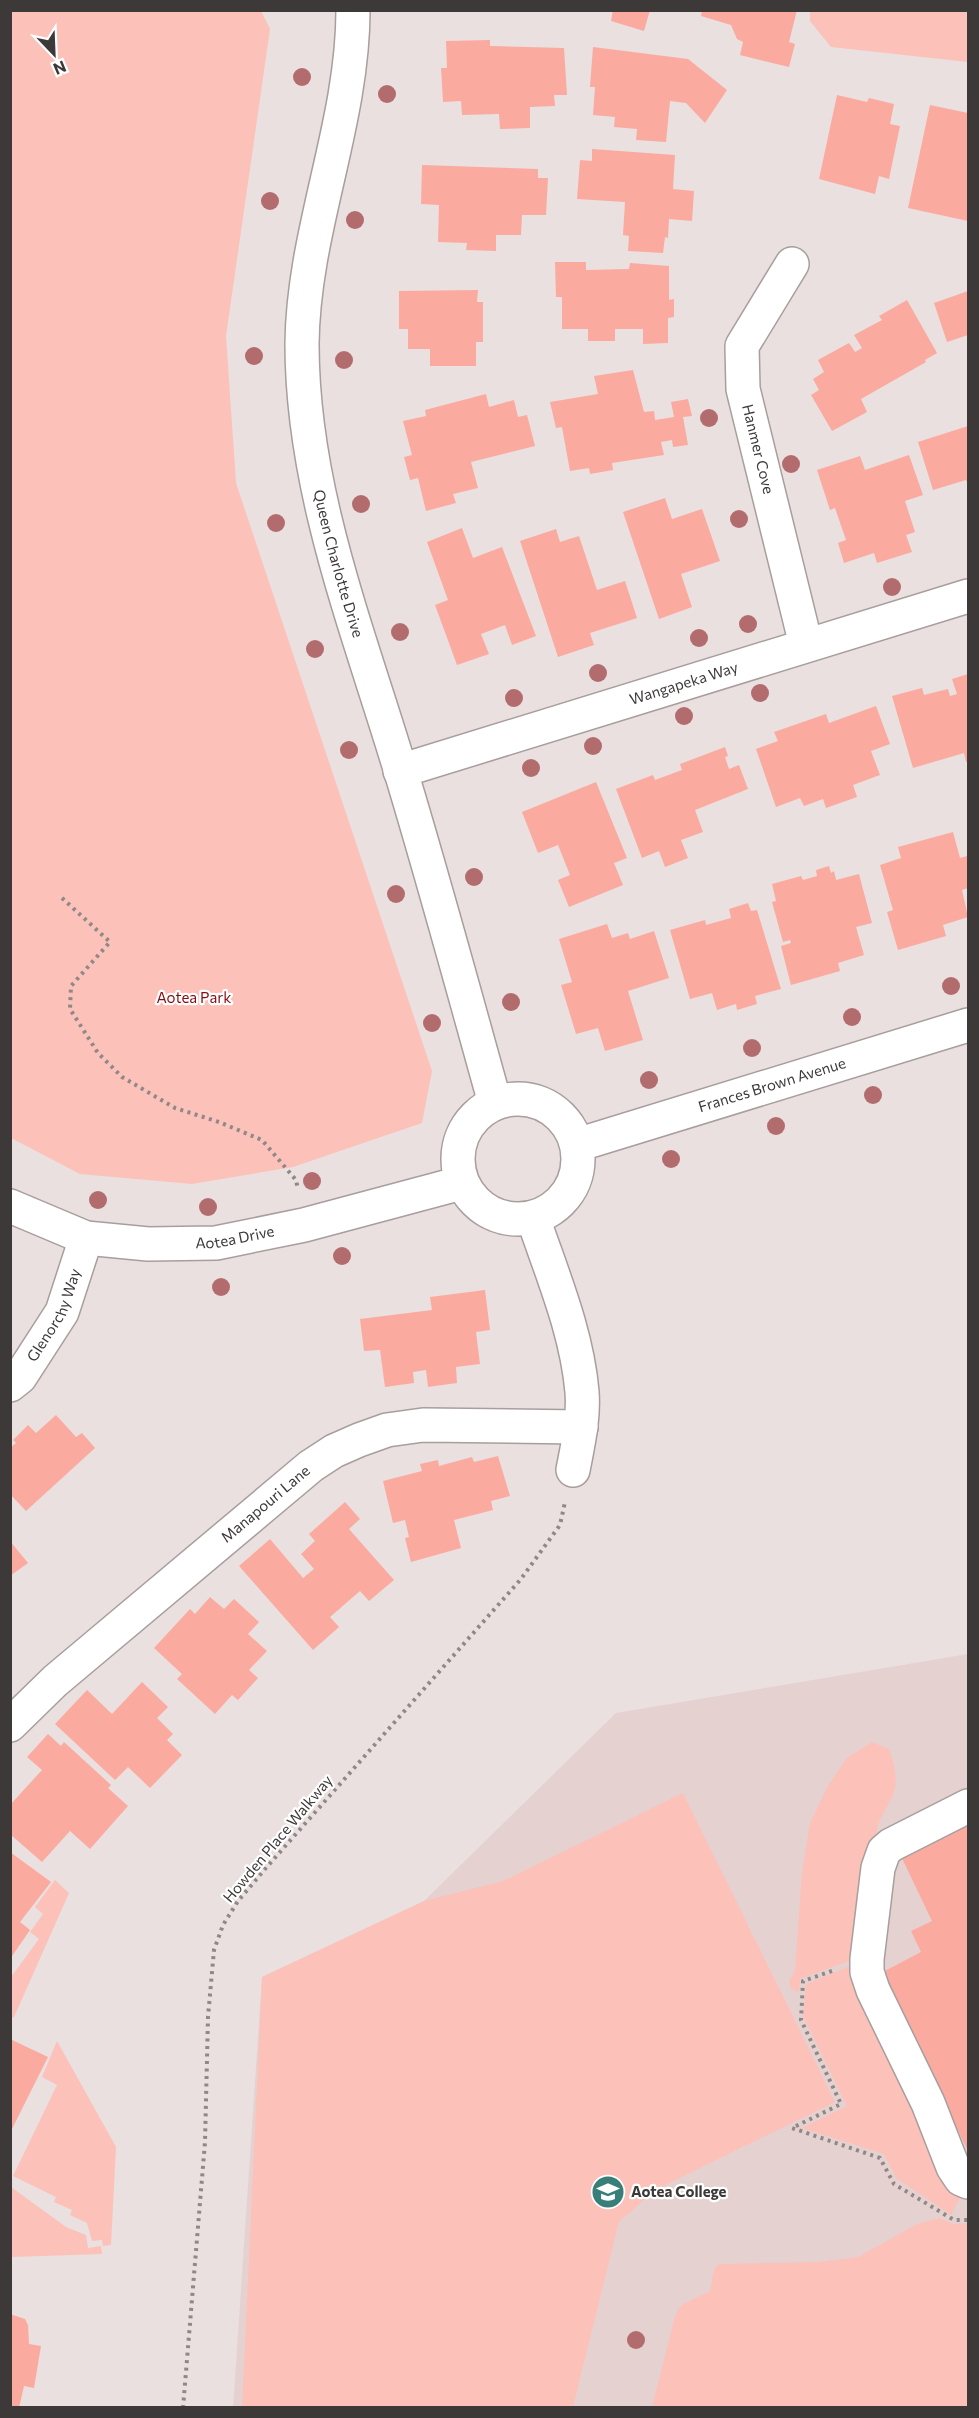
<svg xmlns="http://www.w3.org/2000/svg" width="979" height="2418" font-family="Commissioner,sans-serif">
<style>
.built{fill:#e5d2d0}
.green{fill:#fcc1b9}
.building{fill:#fbaaa0}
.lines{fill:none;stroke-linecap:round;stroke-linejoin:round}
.minor-casing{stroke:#a89e9d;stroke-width:36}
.path{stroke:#8f8888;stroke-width:4;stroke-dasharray:3 4.5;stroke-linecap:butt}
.minor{stroke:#fff;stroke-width:33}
.tree{fill:#b36c6e}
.labels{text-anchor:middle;stroke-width:4.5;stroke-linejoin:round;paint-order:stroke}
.street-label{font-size:15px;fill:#3d3939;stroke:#fff}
.park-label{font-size:15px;fill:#860d11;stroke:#fff}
.poi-label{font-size:15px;font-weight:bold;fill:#3d3939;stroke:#fff;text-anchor:start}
</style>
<rect width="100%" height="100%" fill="#eae0df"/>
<polygon class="built" points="968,1654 968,2407 233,2408 262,1977 424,1901 616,1713"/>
<g class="green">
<polygon points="10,11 261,11 270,29 226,336 236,483 432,1071 422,1123 293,1167 192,1184 80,1174 11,1138"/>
<polygon points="810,11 968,11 968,62 831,47 810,21"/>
<path d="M872,1742L889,1749C894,1763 899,1780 893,1795C886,1811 876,1821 876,1838L854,1959L800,1979L799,1992L791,1988L789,1982L795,1970L802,1872L810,1823L829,1784L847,1758Z"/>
<polygon points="683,1793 835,2102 655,2190 619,2222 573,2407 242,2407 262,1977 424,1901 503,1881"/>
<polygon points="55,1880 69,1893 14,2017 11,2018 11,1977 39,1939 30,1932 43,1914 35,1907"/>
<polygon points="855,1964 962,2194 951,2215 896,2178 884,2154 802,2128 847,2106 803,2016 806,1984"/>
<polygon points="57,2041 116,2147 111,2245 103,2246 102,2240 92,2241 87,2223 70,2215 72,2210 54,2202 56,2197 13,2176 57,2085 42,2077"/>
<polygon points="11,2187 66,2227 86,2235 88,2248 101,2246 102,2254 11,2257"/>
<polygon points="940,2218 953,2224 968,2223 968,2407 652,2407 675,2316 681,2305 710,2291 714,2269 719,2264 818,2262 858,2257 917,2224"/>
</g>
<g class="building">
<polygon points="613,10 650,10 644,31 611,21"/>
<polygon points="702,10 797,10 789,42 795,44 789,67 740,55 743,42 737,39 731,25 701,16"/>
<polygon points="490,40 490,46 564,48 567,95 554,95 555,106 530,107 530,128 500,129 499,114 462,115 461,101 443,102 441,68 447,68 446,41"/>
<polygon points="593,47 688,59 727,90 705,123 686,103 670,101 666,142 636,140 637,129 614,127 615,117 593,115 595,87 590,87"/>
<polygon points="837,95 867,102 869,98 894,104 890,124 900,126 889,179 879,176 875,194 819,179"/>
<polygon points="930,105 968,113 968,221 908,208"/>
<polygon points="592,149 675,155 673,189 694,191 692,221 669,219 668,238 665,237 663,253 628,251 629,236 623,235 625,202 577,199 580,160 592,161"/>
<polygon points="422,165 538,169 538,178 548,178 546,215 522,215 521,235 496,235 496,251 466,250 467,243 438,242 439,205 421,204"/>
<polygon points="555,262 586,262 586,270 629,269 630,263 669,266 669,300 674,299 674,317 668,318 668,343 643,344 643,329 615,329 615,341 588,341 588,329 562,329 562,297 556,297"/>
<polygon points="478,290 477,302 483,302 483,342 476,342 476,366 430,366 430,349 408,349 408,329 399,329 399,291"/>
<polygon points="968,291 968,335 947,342 934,303"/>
<polygon points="907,300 937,353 925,360 926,362 861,399 867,412 832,431 811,395 819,390 813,379 824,372 818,360 849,343 855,352 862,348 854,335 882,320 879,316"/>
<polygon points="633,370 644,412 654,411 655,420 674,417 671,402 688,399 692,416 683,417 688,445 673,447 672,440 661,442 664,455 612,463 613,470 590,474 589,468 570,471 562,427 556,428 550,402 598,394 594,376"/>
<polygon points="486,394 489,407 514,400 518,417 527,415 535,446 471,462 478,488 453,494 456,503 426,511 418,478 410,480 404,457 412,455 403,421 426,416 425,410"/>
<polygon points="968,426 968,485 966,480 933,490 918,442"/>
<polygon points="909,455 923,495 905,501 915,532 906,535 912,552 877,563 874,553 844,563 838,543 846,540 835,508 830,510 817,470 860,456 865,470"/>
<polygon points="665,498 672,519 702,509 720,561 681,574 692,607 659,619 623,512"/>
<polygon points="462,528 473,558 502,547 536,636 512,645 505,625 481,634 489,654 457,665 435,605 448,600 427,542"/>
<polygon points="556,529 560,542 579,536 597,590 625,581 637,618 590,633 594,645 558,657 520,541"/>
<polygon points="968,674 968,761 966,762 964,753 913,768 892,696 922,688 924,695 948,689 950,696 957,694 952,679"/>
<polygon points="876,706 890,744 871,751 880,775 853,785 857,797 826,808 823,799 804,806 800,798 776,807 756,749 778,741 774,732 826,714 829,723"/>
<polygon points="725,747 728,756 725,757 729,769 739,765 748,789 695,810 703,832 681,840 688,858 665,867 659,851 642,858 616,789 653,775 655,780 682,770 680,764"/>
<polygon points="596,782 627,858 614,863 623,885 569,907 558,880 570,875 558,845 538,853 522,812"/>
<polygon points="953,832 960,858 967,856 968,861 968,888 962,890 968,917 943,925 946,936 898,950 887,912 893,910 880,865 901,858 898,847"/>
<polygon points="829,866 831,873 834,871 836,880 859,874 872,923 856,927 864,955 838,963 840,971 791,985 781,946 791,943 790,940 783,942 772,902 776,901 772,884 801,876 803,880 817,876 816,870"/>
<polygon points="748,903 751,911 757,910 781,989 755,996 757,1004 737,1010 736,1004 717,1010 712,993 690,999 670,930 705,920 706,925 731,918 729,909"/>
<polygon points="607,924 612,938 628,933 630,939 654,931 669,978 628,991 643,1040 605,1051 598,1028 576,1034 561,985 572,982 559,939"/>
<polygon points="485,1290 490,1330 476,1332 480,1364 456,1367 457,1383 428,1387 426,1370 413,1372 414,1383 385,1387 380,1350 364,1351 360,1319 432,1310 430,1297"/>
<polygon points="56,1415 76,1437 82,1433 95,1448 26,1511 10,1494 10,1448 16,1443 13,1440 28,1425 36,1433"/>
<polygon points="498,1456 510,1496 491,1501 493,1510 454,1520 461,1548 411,1562 405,1538 409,1537 405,1520 393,1523 383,1481 422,1471 420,1464 438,1460 439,1466 472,1457 474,1462"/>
<polygon points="345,1502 360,1519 349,1529 394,1580 369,1601 360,1591 330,1617 339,1627 313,1650 239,1566 270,1539 303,1578 314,1569 301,1554 315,1541 309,1534"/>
<polygon points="10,1541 28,1563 10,1576"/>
<polygon points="210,1597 224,1609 234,1599 259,1622 248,1634 267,1651 249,1670 258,1678 238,1700 232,1695 215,1714 177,1679 182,1674 154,1648 190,1609 195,1614"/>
<polygon points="142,1682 168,1707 157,1718 173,1734 167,1740 182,1755 150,1788 128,1767 115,1780 55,1724 87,1690 112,1714"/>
<polygon points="48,1734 61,1746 64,1742 111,1785 108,1788 128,1806 90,1849 70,1831 42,1862 10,1834 10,1805 42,1770 27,1757"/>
<polygon points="968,1818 968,2151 881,1973 921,1952 911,1931 932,1921 899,1852"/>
<polygon points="10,1852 51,1882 20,1922 30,1930 10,1959"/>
<polygon points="10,2039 48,2057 10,2133"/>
<polygon points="10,2314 25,2319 28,2325 29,2344 41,2346 34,2388 24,2386 19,2408 10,2408"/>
</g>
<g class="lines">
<defs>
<g id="minor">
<path id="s1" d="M353,10C353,124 303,231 302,344C302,492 359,632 401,772C434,881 464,992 495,1103"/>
<path id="s2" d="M792,264L742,346L743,389L806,645"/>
<path id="s3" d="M400,771L968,596"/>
<circle cx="518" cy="1159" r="60"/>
<path id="s4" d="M577,1145L968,1025"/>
<path id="s5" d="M10,1206L86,1238L148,1244L216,1243L304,1225L461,1183"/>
<path d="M533,1218C552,1274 577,1332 582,1392C584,1418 578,1444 573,1470"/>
<path id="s6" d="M10,1385L20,1377L62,1312L86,1238"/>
<path id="s7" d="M10,1725L55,1681L311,1466L334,1451L359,1440L387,1430L423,1425L581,1427"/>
<polyline points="968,1806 891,1845 884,1851 878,1868 867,1959 867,1972 873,1990 928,2103 953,2167 961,2179 968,2182"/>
</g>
</defs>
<use href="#minor" class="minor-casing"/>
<g class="path">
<polyline points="62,898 110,942 71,986 70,1009 98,1053 122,1077 175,1108 219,1122 262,1140 296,1180 298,1190"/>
<polyline points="832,1971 803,1981 801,2020 841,2104 792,2128 880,2158 894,2184 954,2220 968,2220"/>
<polyline points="183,2408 205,2142 208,2017 214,1950 223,1925 238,1901 265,1869 521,1579 560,1525 565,1502"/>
</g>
<use href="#minor" class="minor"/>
</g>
<g class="tree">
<circle cx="302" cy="77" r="9"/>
<circle cx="387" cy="94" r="9"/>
<circle cx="270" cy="201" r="9"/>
<circle cx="355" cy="220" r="9"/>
<circle cx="254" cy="356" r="9"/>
<circle cx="344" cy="360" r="9"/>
<circle cx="709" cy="418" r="9"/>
<circle cx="791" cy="464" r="9"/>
<circle cx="361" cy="504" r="9"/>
<circle cx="739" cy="519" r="9"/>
<circle cx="276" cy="523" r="9"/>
<circle cx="892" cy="587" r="9"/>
<circle cx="748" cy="624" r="9"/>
<circle cx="400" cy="632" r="9"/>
<circle cx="699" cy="638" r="9"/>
<circle cx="315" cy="649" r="9"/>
<circle cx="598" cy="673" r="9"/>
<circle cx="760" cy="693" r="9"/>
<circle cx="514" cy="698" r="9"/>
<circle cx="684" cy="716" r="9"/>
<circle cx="593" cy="746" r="9"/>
<circle cx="349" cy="750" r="9"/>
<circle cx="531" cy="768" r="9"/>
<circle cx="474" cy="877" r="9"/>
<circle cx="396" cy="894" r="9"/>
<circle cx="951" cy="986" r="9"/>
<circle cx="511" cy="1002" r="9"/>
<circle cx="852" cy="1017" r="9"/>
<circle cx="432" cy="1023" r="9"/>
<circle cx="752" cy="1048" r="9"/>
<circle cx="649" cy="1080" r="9"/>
<circle cx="873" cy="1095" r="9"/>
<circle cx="776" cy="1126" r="9"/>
<circle cx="671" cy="1159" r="9"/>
<circle cx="312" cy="1181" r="9"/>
<circle cx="98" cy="1200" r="9"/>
<circle cx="208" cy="1207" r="9"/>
<circle cx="342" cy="1256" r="9"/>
<circle cx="221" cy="1287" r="9"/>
<circle cx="636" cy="2340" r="9"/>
</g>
<defs>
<symbol id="school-disc" viewBox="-11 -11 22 22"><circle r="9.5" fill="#387f79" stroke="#fff"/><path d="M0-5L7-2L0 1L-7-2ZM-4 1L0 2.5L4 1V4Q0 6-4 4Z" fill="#fff"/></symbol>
</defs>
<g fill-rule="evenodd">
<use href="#school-disc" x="589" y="2173" width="38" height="38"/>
</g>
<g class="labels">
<g class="street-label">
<text dy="5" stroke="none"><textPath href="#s2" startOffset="201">Hanmer Cove</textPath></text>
<text dy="5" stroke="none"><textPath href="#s1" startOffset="562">Queen Charlotte Drive</textPath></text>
<text dy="5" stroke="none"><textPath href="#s3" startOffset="297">Wangapeka Way</textPath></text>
<text dy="5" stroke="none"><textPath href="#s4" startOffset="204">Frances Brown Avenue</textPath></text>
<text dy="5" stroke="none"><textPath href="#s5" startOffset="232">Aotea Drive</textPath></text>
<text dy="5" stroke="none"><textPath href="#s6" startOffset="84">Glenorchy Way</textPath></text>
<text dy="5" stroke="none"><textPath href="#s7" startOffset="338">Manapouri Lane</textPath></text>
<text transform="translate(278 1839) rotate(-50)" y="5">Howden Place Walkway</text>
</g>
<g class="park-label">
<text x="194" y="1003">Aotea Park</text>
</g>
<g class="poi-label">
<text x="631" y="2197">Aotea College</text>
</g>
</g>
<rect width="979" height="2418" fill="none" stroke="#3d3939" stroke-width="24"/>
<g transform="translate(54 54) rotate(157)" stroke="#ffffff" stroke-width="4.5" paint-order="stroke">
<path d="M0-4.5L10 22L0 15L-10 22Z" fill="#3d3939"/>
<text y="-9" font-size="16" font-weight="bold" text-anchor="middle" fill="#3d3939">N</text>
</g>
</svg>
